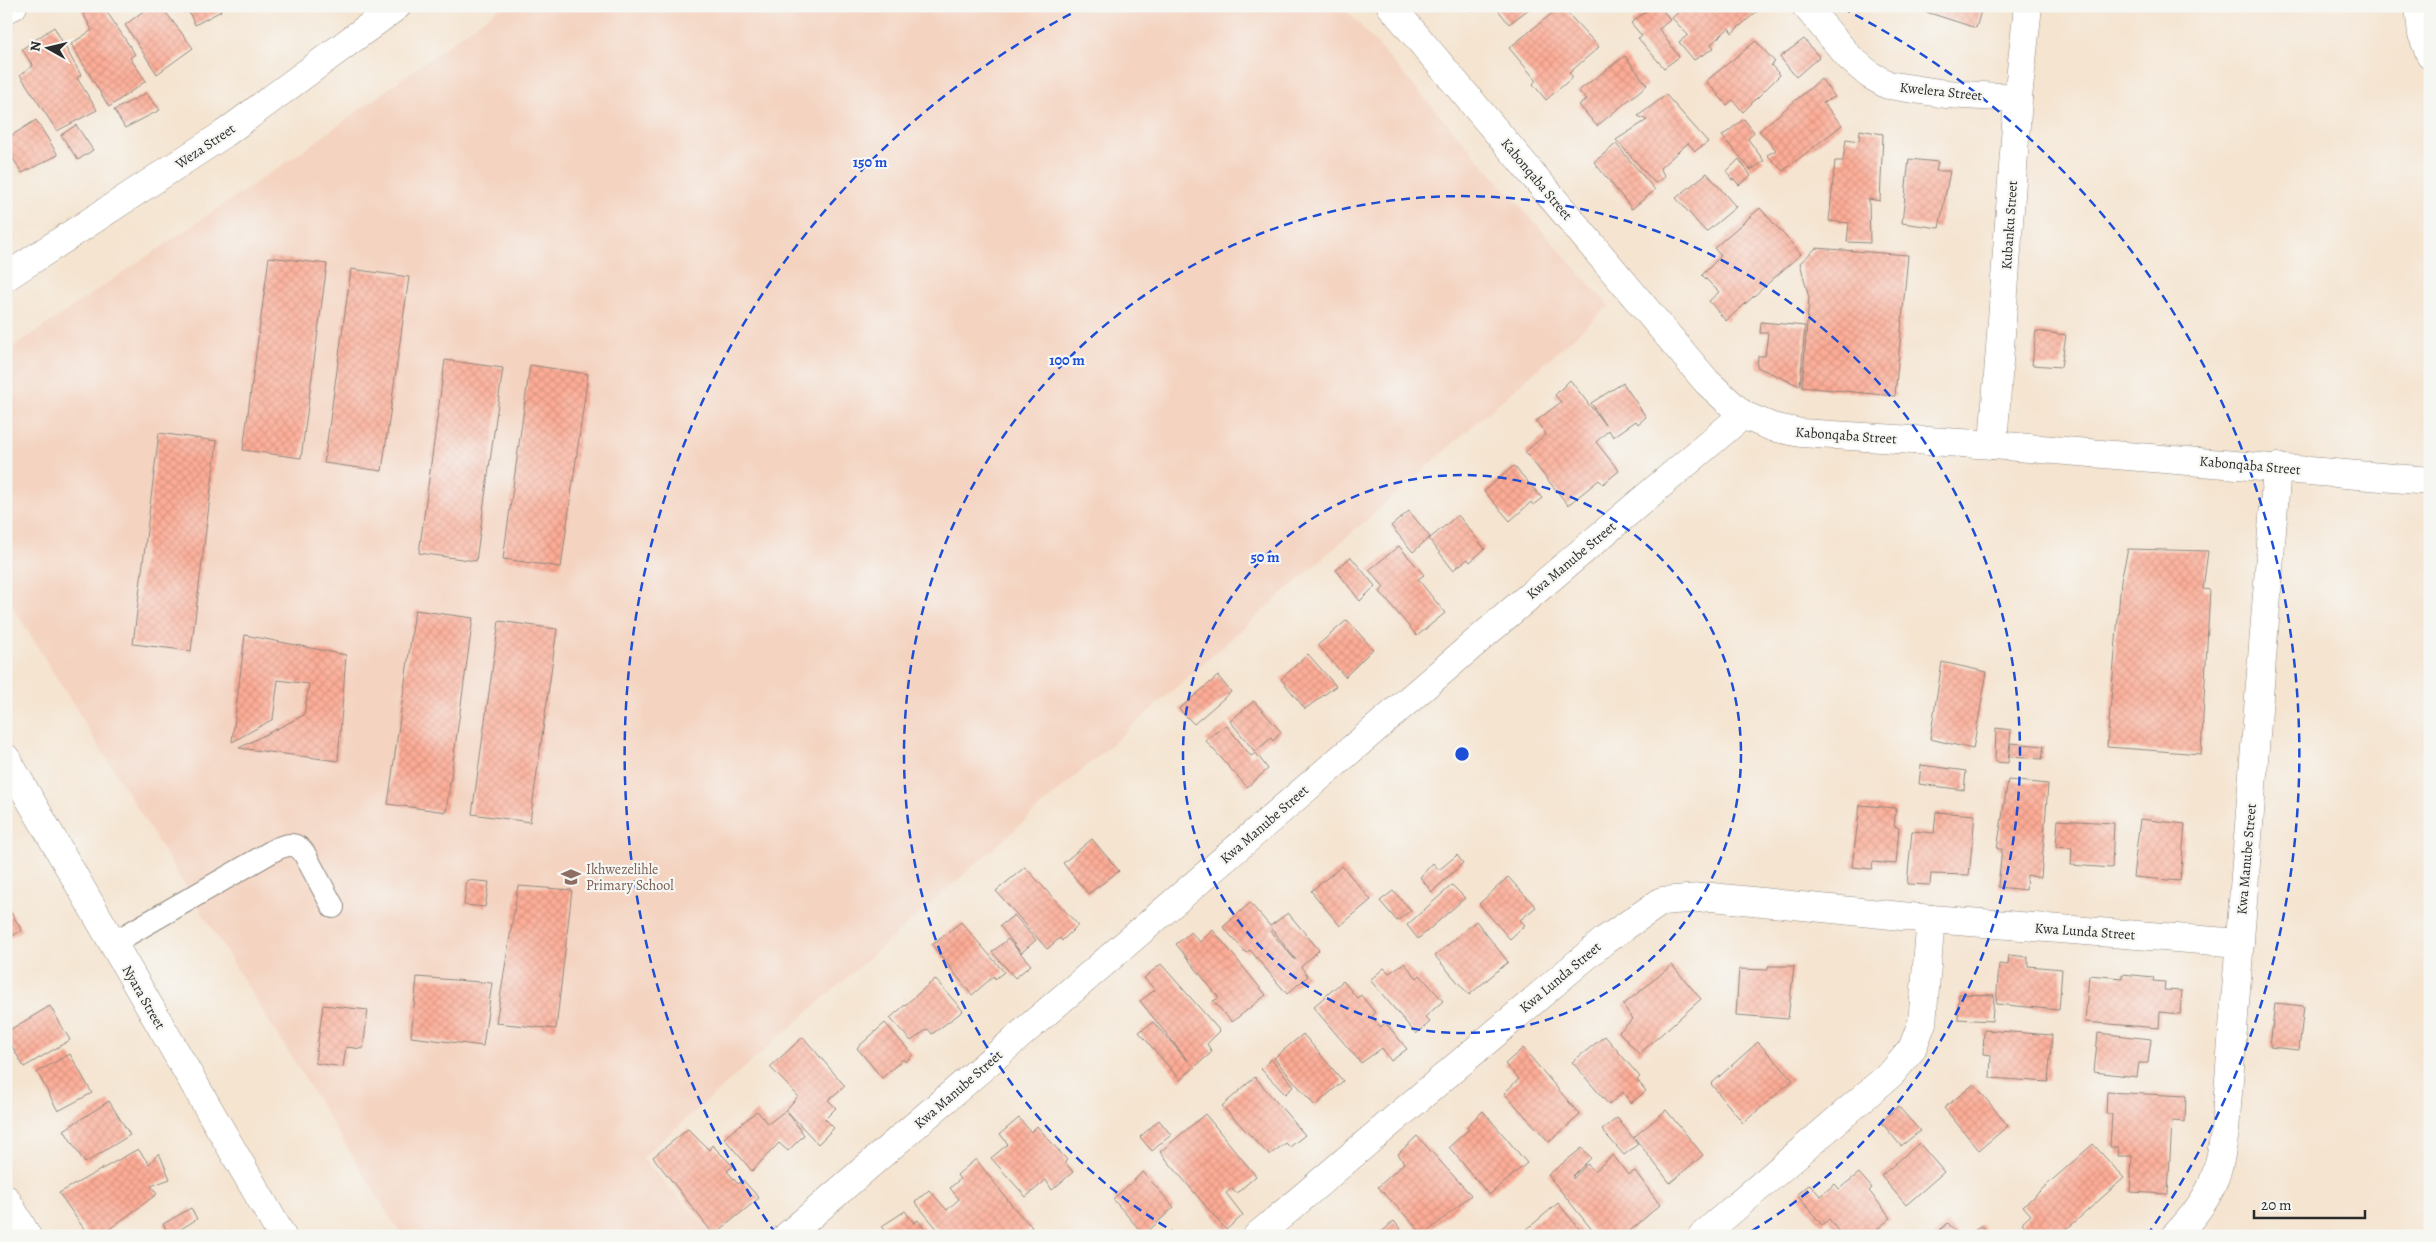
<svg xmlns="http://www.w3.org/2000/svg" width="2436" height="1242" font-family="Alegreya,serif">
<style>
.built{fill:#f4d3c0}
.building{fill:url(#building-cross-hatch);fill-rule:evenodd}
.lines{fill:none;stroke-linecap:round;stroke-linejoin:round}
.service-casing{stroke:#90887e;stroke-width:24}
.minor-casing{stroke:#90887e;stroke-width:29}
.tertiary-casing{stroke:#90887e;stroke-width:29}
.service{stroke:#fff;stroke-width:22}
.minor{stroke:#fff;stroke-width:28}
.tertiary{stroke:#fff;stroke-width:28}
.ring{fill:none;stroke:#1d4ed8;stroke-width:2.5;stroke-dasharray:9 6}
.labels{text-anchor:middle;stroke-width:4.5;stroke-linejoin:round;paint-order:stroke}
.street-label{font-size:14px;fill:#2b2b2b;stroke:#f6f6f2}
.education-label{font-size:14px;fill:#785e54;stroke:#f6f6f2;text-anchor:start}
.centre{fill:#1d4ed8;stroke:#f6f6f2;stroke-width:2.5}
.ring-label{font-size:15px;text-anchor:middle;font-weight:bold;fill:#1d4ed8;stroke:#f6f6f2;stroke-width:4.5;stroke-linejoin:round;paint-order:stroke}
</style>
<defs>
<pattern id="building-cross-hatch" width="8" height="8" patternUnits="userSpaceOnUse" patternTransform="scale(1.25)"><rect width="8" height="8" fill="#fdac96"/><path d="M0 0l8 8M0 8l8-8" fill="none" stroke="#d99481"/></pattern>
</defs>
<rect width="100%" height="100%" fill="#f6f6f2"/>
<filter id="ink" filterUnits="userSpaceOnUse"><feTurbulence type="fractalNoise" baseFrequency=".02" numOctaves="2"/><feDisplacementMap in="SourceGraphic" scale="10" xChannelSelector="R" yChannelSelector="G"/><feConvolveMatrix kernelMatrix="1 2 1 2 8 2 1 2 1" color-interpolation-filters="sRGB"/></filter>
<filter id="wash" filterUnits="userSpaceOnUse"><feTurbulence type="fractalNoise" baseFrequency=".0096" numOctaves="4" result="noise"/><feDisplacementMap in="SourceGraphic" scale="20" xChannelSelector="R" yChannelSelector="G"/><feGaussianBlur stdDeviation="1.12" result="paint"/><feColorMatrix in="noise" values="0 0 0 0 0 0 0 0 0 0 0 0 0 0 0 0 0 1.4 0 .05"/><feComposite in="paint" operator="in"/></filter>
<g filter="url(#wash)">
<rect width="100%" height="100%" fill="#f5e4d0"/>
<polygon class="built" points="502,6 1343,6 1609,306 642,1158 714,1236 402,1236 6,596 6,352 307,148"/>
<g id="blocks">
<g class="building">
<polygon points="79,6 96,6 100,12 105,9 135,54 130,58 146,81 109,107 71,44 92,30"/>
<polygon points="150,6 161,6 193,48 157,74 125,25"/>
<polygon points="179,6 219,6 221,11 195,25 188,10 184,13"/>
<polygon points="1468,6 1478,6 1472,12"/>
<polygon points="1495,6 1533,6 1509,24"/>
<polygon points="1561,6 1599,47 1569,73 1573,77 1546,100 1533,84 1536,80 1509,48"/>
<polygon points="1652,6 1660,6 1670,20 1659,29 1679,57 1664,68 1638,38 1642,36 1631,23"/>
<polygon points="1685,6 1761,6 1762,7 1732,33 1729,28 1711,44 1714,48 1694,60 1679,42 1688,35 1672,18"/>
<polygon points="1908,6 1981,6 1982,8 1976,28"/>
<polygon points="54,27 81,75 77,78 97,110 57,131 20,75 33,66 22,49"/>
<polygon points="1804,39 1819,57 1796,77 1780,57"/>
<polygon points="1756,41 1775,62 1771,65 1780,75 1743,112 1733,100 1727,105 1706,81"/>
<polygon points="1625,56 1647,85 1597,126 1579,105 1587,99 1578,91"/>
<polygon points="1821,79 1835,97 1823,103 1842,125 1783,171 1767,155 1776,150 1759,131"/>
<polygon points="146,93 160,110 125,128 114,110"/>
<polygon points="1666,95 1708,142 1695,151 1688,143 1660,168 1665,177 1655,183 1616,140 1647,120 1638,116"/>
<polygon points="1744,119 1754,132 1748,139 1764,161 1751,170 1722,136"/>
<polygon points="36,120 58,155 22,173 6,147 6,139"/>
<polygon points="76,125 93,150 78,160 61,135"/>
<polygon points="1860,130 1883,134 1880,201 1869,199 1870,243 1847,242 1849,223 1829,221 1835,161 1843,161 1846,139 1859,141"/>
<polygon points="1616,144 1655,190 1632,209 1594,162"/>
<polygon points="1739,159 1751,176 1739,185 1733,178 1732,180 1727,171"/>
<polygon points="1909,159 1938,162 1936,171 1950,171 1939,228 1902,223"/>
<polygon points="1707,173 1736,207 1706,232 1676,198"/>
<polygon points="1760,208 1801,254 1726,321 1709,301 1719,292 1702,275 1721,256 1714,248"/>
<polygon points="1816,248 1908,255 1895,396 1802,387 1809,298 1800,263"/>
<polygon points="269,257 327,264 301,458 243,450"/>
<polygon points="351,269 409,277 382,471 324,463"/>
<polygon points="1761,322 1805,326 1800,386 1757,367 1758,356 1765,356 1768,333 1760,333"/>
<polygon points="2036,331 2066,335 2061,367 2032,365"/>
<polygon points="445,360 503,368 476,561 419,553"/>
<polygon points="530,365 588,374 561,567 503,559"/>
<polygon points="1570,380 1605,425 1591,403 1623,383 1646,417 1638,424 1636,421 1613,437 1609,430 1596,442 1619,471 1603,484 1599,480 1568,505 1525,452 1546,434 1536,421 1561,402 1555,395"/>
<polygon points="159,433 217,441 191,651 133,644"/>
<polygon points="1514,466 1542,498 1533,505 1531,502 1510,521 1484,491"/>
<polygon points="1409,511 1430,537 1413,552 1391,526"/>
<polygon points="1458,515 1485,549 1470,562 1468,559 1453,570 1429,539"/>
<polygon points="1399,546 1424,575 1418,579 1445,613 1417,636 1380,592 1384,587 1369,570"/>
<polygon points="2128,549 2208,551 2203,589 2210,590 2201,754 2107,747 2121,581"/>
<polygon points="1351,557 1375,586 1360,601 1336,570"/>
<polygon points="415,610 473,618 446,812 388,804"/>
<polygon points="1347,620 1373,649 1345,677 1318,645"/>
<polygon points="499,621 557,629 530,822 472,814"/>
<polygon points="245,635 346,655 338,761 239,748 304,715 309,684 278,680 273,719 232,742"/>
<polygon points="1308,654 1336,686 1305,709 1281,679"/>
<polygon points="1942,662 1987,672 1973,749 1930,739"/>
<polygon points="1218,676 1231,692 1194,724 1179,709"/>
<polygon points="1254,701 1281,732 1273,741 1271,738 1255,752 1230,721"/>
<polygon points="1226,725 1251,756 1256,753 1268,769 1247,787 1205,740"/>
<polygon points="1996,728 2011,730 2008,763 1995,762"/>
<polygon points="2011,743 2044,746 2042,759 2009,757"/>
<polygon points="1921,765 1966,771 1964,790 1919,784"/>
<polygon points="2008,780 2048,784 2041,878 2027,875 2026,890 1998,887 2002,849 1997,849"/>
<polygon points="1860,805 1896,808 1894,826 1899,828 1896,864 1873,862 1872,869 1852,867"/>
<polygon points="1936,812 1975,815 1969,875 1931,874 1930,885 1907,884 1912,831 1934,833"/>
<polygon points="2140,819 2185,824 2180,881 2133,877"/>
<polygon points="2058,820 2114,823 2112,868 2071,865 2072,848 2056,847"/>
<polygon points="1092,839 1119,871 1088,894 1063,863"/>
<polygon points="1457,855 1463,863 1432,892 1420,877 1433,863 1439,870"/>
<polygon points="1342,866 1371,900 1340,926 1311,891"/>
<polygon points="1025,867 1078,925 1062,941 1060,938 1047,949 996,891"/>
<polygon points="1508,877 1536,907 1520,920 1525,925 1510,939 1479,904"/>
<polygon points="467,880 489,882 485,907 464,905"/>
<polygon points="1452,885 1465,898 1418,939 1407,925"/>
<polygon points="518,886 572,890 556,1029 496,1023"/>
<polygon points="1393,891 1411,910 1397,921 1380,901"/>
<path d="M1250,903L1270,926L1288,913L1319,950L1301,967L1308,976L1287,994L1250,950L1246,953L1223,927ZM1272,929L1295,959V960L1270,931Z"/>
<polygon points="6,905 22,930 6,940"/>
<polygon points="1014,915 1036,940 1021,953 1000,926"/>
<polygon points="1476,921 1508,962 1469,995 1435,956"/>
<polygon points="961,922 1004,972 995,979 994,976 972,995 932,945"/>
<polygon points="1213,930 1266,995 1232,1022 1213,1001 1219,998 1176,944 1191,932 1200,942"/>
<polygon points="1008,939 1031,965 1015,978 992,952"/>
<polygon points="2009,955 2028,957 2028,966 2062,969 2059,1010 1996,1004 1999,964 2008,965"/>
<polygon points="1404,963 1417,978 1420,975 1443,1001 1425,1017 1430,1022 1416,1034 1370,980 1384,968 1389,973"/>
<polygon points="1161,964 1220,1031 1207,1044 1212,1052 1180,1080 1139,1032 1153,1022 1188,1061 1140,1001 1155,990 1144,978"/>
<polygon points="1672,965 1701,999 1639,1054 1619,1032 1633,1019 1623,1005"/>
<polygon points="1768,966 1794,966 1788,1019 1736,1015 1739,969 1768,970"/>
<polygon points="2122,974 2154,977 2153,981 2165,982 2164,990 2182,991 2180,1014 2160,1012 2159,1028 2085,1022 2089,975 2122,978"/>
<polygon points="417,977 492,983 483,1046 411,1037"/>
<polygon points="935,979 963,1011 932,1034 928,1029 911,1041 890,1018"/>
<polygon points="1343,981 1357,998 1361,995 1375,1013 1372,1017 1381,1027 1385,1022 1407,1049 1391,1061 1382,1048 1361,1063 1313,1007"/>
<polygon points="1959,994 1994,995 1992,1021 1958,1019"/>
<polygon points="2275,1003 2304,1006 2299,1050 2270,1047"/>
<polygon points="323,1005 368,1010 363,1049 346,1047 343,1067 315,1063"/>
<polygon points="50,1006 70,1040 24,1067 6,1036 6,1032"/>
<polygon points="885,1023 913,1055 905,1062 903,1059 882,1078 857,1048"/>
<polygon points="1984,1030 2052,1035 2048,1082 1990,1078 1991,1055 1983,1054"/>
<polygon points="2098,1033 2151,1039 2148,1063 2139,1063 2137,1077 2094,1072"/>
<polygon points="1303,1034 1343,1081 1315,1106 1274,1058"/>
<polygon points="1605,1036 1640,1077 1637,1080 1646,1091 1631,1103 1623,1092 1609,1105 1572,1062"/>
<polygon points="803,1037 845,1086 828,1100 836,1108 825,1119 834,1128 818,1144 786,1110 798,1096 770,1067"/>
<polygon points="1758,1042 1793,1080 1743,1123 1711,1084"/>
<polygon points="1523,1048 1580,1115 1549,1142 1504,1093 1519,1079 1505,1064"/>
<polygon points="70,1054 92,1093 58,1111 37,1072"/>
<polygon points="1271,1059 1294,1086 1285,1094 1261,1069"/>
<polygon points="1255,1077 1305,1135 1290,1147 1286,1143 1269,1155 1222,1106"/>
<polygon points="1974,1084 2008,1126 1979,1150 1944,1108"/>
<polygon points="2107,1092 2186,1096 2185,1122 2172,1121 2168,1194 2130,1192 2132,1156 2117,1156 2118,1147 2110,1147 2112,1114 2106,1114"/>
<polygon points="109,1101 130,1135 85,1163 64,1130"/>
<polygon points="1898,1106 1920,1131 1901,1146 1881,1122"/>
<polygon points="786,1110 804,1135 788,1151 779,1143 752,1171 724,1138 757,1111 768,1124"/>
<polygon points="1666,1110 1703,1155 1670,1183 1634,1137"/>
<polygon points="1483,1111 1527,1163 1489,1195 1449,1147 1469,1129 1466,1127"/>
<polygon points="1205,1114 1256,1176 1237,1193 1232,1188 1226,1193 1243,1215 1226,1230 1160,1152"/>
<polygon points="1019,1118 1031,1132 1037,1126 1067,1160 1065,1162 1073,1172 1052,1190 1046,1180 1026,1197 991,1158 1008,1144 1000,1134"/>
<polygon points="1617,1118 1638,1144 1624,1155 1602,1130"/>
<polygon points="1159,1120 1171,1135 1152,1151 1140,1137"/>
<polygon points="688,1129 709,1150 712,1145 733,1166 727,1171 738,1184 743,1180 759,1198 714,1235 653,1157"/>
<polygon points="1417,1136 1471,1195 1424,1235 1378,1187 1404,1163 1398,1154"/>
<polygon points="1919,1143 1944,1172 1906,1205 1881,1176"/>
<polygon points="2093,1144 2124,1178 2059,1236 2034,1236 2022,1223 2031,1215 2023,1206"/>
<polygon points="1582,1148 1591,1158 1573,1176 1573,1179 1587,1164 1595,1171 1613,1155 1628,1175 1635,1171 1660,1205 1624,1236 1597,1236 1548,1175"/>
<polygon points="138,1149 149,1164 159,1153 170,1179 151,1186 157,1194 100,1236 89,1236 59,1193"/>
<polygon points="976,1159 1014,1208 1032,1227 1022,1236 984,1236 982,1233 979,1236 943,1236 915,1202 929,1190 947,1210 959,1199 950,1188 960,1179 957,1175"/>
<polygon points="1143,1172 1174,1207 1144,1235 1113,1199"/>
<polygon points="1859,1173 1872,1188 1869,1191 1891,1218 1871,1234 1873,1236 1842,1236 1829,1219 1822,1225 1797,1195 1810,1184 1820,1196 1835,1184 1839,1189"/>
<polygon points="1558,1203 1585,1236 1532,1236 1526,1230"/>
<polygon points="191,1208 197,1219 170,1236 163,1224"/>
<polygon points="905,1211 914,1223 918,1220 929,1236 889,1236 882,1226"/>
<polygon points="1394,1221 1406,1236 1377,1236"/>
<polygon points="1948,1223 1959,1236 1933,1236"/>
<polygon points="1981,1225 1991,1236 1969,1236"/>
</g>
</g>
</g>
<g filter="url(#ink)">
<use href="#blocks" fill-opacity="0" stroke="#90887e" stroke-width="1"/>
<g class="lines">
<defs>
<path id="service" d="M113,943L276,849C288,844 296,842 304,853L333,907"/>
<g id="minor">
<polyline points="1391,6 1707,382 1743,415 1772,427 1801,433 1993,445 2430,481"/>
<polyline points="1806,6 1849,57 1870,75 1888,85 1946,94 2018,98"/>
<polyline points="2419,6 2422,34 2430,54"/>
<polyline points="6,9 13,6"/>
<polyline points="1993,445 2018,98 2028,6"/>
<polyline points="6,758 282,1236"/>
<polyline points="6,1199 27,1236"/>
<polyline points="787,1236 1520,604 1743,415"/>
<polyline points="1257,1236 1605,940 1662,901 1712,897 1931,919 2240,943"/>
<polyline points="1702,1236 1892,1073 1912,1049 1922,1023 1931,919"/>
<path d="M2175,1236C2210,1199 2218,1181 2225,1131L2277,467"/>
</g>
<polyline id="tertiary" points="6,277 224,134 397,6"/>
</defs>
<use href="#service" class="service-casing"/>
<use href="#minor" class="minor-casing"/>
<use href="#tertiary" class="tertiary-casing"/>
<use href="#service" class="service"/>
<use href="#minor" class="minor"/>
<use href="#tertiary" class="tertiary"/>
</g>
</g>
<g class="ring">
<circle cx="1462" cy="754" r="279"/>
<path d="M1179 1235A558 558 0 1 1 1745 1235"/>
<path d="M776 1234A837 837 0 0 1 1082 8M1842 8A837 837 0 0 1 2148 1234"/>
</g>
<defs>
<symbol id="school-bare" viewBox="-9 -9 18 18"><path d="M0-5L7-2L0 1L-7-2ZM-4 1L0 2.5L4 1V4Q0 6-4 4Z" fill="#8d6e63" stroke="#f6f6f2" stroke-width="2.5" paint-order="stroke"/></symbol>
</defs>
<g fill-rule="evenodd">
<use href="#school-bare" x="557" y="863" width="28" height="28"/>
</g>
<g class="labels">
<g class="street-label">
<text transform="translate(1941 91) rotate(6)" y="5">Kwelera Street</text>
<text transform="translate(205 146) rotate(-34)" y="5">Weza Street</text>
<text transform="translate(1537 179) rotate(50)" y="5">Kabonqaba Street</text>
<text transform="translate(2009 225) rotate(-86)" y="5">Kubanku Street</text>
<text transform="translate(1846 435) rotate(4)" y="5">Kabonqaba Street</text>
<text transform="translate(2250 465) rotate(5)" y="5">Kabonqaba Street</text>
<text transform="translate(1571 560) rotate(-40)" y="5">Kwa Manube Street</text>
<text transform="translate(1264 824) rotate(-41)" y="5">Kwa Manube Street</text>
<text transform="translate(2246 859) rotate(-85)" y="5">Kwa Manube Street</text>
<text transform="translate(2085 931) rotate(4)" y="5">Kwa Lunda Street</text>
<text transform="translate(1560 977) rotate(-40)" y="5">Kwa Lunda Street</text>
<text transform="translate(144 997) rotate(60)" y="5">Nyara Street</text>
<text transform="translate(958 1089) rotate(-41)" y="5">Kwa Manube Street</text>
</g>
<g class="education-label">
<text x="586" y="874">Ikhwezelihle<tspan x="586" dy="16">Primary School</tspan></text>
</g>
</g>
<circle cx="1462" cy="754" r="8" class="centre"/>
<g class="ring-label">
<text x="870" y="167">150 m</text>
<text x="1067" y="365">100 m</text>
<text x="1265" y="562">50 m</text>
</g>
<rect width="2436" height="1242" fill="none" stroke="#f6f6f2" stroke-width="25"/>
<g transform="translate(48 48) rotate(278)" stroke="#f6f6f2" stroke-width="4" paint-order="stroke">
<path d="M0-4L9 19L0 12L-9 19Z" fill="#2b2b2b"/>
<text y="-8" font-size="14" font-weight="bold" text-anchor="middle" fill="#2b2b2b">N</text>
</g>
<path d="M2254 1210v8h111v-8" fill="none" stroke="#2b2b2b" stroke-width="2.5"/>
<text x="2261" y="1210" font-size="15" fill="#2b2b2b" stroke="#f6f6f2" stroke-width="4" paint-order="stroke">20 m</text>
</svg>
